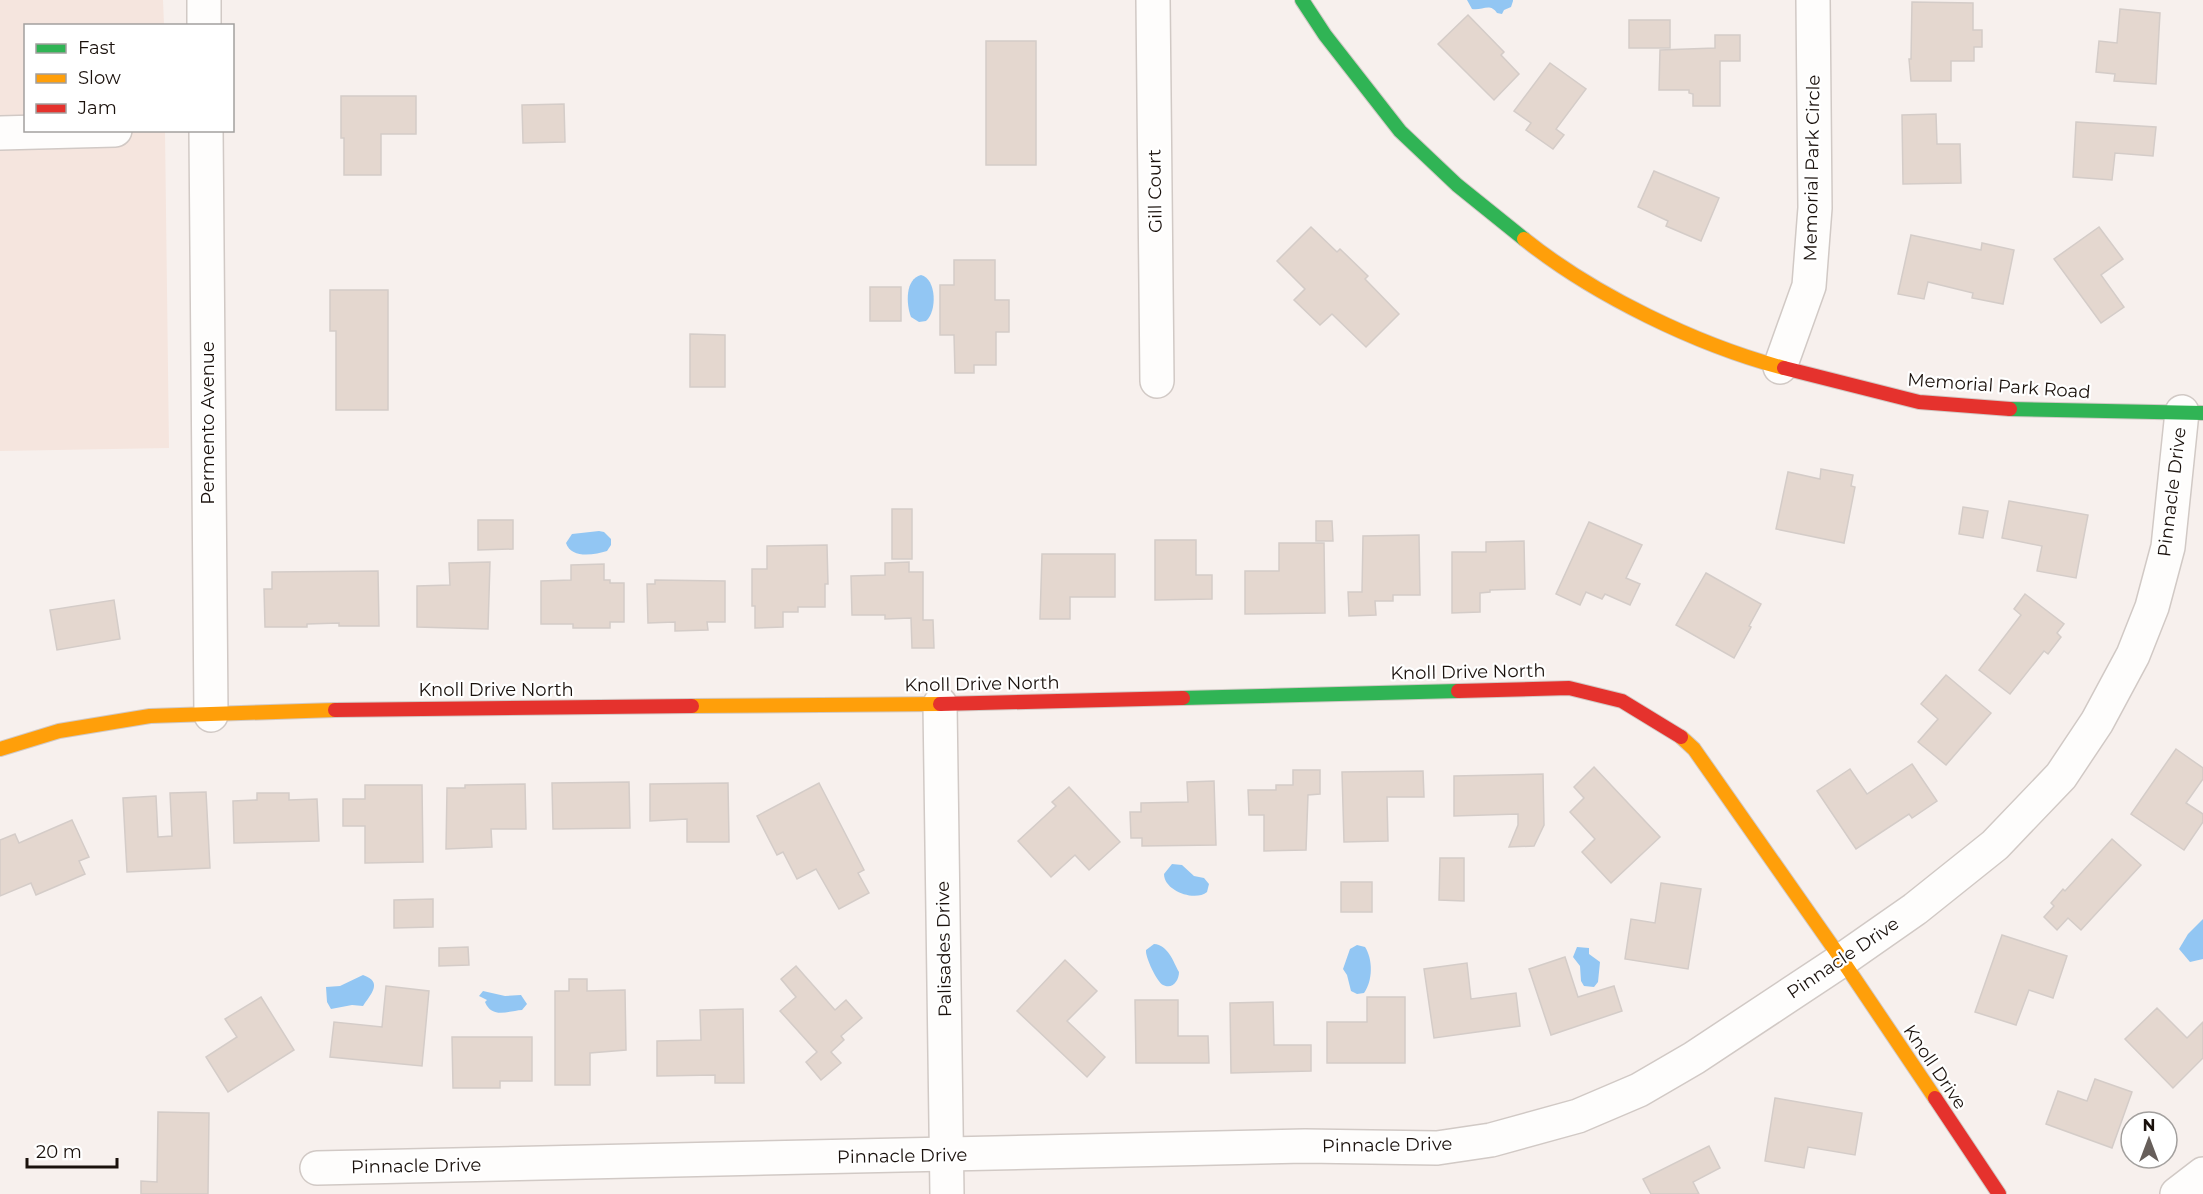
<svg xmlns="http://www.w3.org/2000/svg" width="2203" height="1194" font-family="Montserrat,sans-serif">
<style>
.built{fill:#f5e5de}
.water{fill:#92c6f3}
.building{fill:#e4d7cf;stroke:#d4ccc8;stroke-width:1.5}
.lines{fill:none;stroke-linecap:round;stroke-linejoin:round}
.street-casing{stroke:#d1c9c5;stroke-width:36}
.fast-casing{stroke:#d1c9c5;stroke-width:16}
.slow-casing{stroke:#d1c9c5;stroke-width:16}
.jam-casing{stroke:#d1c9c5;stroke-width:16}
.street{stroke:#fefdfc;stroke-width:33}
.fast{stroke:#30b455;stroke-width:14}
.slow{stroke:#ff9f0a;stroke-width:14}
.jam{stroke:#e5322d;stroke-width:14}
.labels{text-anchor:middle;stroke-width:4.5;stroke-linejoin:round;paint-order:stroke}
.street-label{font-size:18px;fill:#1a110c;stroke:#fff}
</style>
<rect width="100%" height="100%" fill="#f7f0ed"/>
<polygon class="built" points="0,0 163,0 164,25 26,26 26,130 165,131 169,448 0,451"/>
<g class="water">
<path d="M1467,0H1513V1L1511,7L1504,10L1502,14L1497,13C1490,2 1482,11 1472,9Z"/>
<path d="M921,275C937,279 937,312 926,321L919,322L911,317C906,304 905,279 921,275Z"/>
<path d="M599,531L604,532L611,539V545L607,551C594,555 571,559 566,543L572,534Z"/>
<path d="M1172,864L1182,865L1194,876L1204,878L1209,884L1207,892C1195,902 1164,891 1164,874Z"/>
<polygon points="2203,919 2203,959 2190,962 2179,949 2188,934"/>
<path d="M1154,944C1168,945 1173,961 1179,972C1179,980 1173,990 1163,985C1157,982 1145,957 1146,950Z"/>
<path d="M1357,945L1365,947C1373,959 1373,981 1364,993L1357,994L1351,991L1347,975L1343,969L1350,949Z"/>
<polygon points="1577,947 1589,948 1589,954 1600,962 1598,982 1594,987 1584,986 1581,981 1580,966 1573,957"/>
<path d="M363,975C384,982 370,995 363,1006L352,1005L331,1009L327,1002L326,987L340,986Z"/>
<path d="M483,991L505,996L521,995L527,1004L522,1010C508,1011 492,1019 485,1002L487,1000L479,996Z"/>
</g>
<g class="building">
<polygon points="1912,2 1973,3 1973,30 1982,30 1982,47 1974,47 1974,61 1951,61 1951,81 1911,81 1909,59 1911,59"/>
<polygon points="2120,9 2160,13 2156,84 2114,81 2115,74 2096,72 2099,41 2117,43"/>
<polygon points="1468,15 1504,52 1501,55 1519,74 1494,100 1438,44"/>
<rect x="1629" y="20" width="41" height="28"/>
<polygon points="1715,35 1740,35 1740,61 1720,61 1720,106 1693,106 1693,94 1689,93 1689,90 1659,90 1660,50 1715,48"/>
<rect x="986" y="41" width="50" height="124"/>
<polygon points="1550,63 1586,89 1556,129 1564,135 1553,149 1526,130 1531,123 1514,111"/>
<polygon points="341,96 416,96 416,134 381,134 381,175 344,175 344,138 341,138"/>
<polygon points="564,104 565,142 523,143 522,105"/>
<polygon points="1936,114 1937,144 1960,144 1961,183 1903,184 1902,115"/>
<polygon points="2076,122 2156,127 2153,156 2115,153 2112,180 2073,177"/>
<polygon points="1654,171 1719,198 1701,241 1666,226 1668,221 1638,207"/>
<polygon points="1311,227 1337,252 1340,249 1368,276 1365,279 1399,314 1366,347 1332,314 1320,325 1294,300 1305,289 1277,261"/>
<polygon points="2099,227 2123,259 2101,275 2124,307 2101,323 2054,259"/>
<polygon points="1911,235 1981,250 1982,243 2014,250 2003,304 1972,298 1973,293 1928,282 1924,299 1898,294"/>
<polygon points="954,260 995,260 995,300 1009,300 1009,332 996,332 996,365 974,365 974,373 955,373 954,335 940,335 940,285 954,285"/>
<rect x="870" y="287" width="31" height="34"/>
<polygon points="330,290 388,290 388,410 336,410 336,331 330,331"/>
<polygon points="690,334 725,335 725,387 690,387"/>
<polygon points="1821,469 1853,475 1851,486 1855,487 1844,543 1776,529 1788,472 1820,479"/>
<polygon points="2009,501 2088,515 2076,578 2037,571 2042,546 2002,538"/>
<polygon points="1963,507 1988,511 1983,538 1959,534"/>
<rect x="892" y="509" width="20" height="50"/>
<polygon points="478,520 513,520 513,549 478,550"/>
<polygon points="1316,521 1332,521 1333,541 1316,541"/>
<polygon points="1589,522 1642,545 1626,578 1640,584 1630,605 1605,594 1602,599 1586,592 1580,605 1556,594"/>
<polygon points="1419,535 1420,595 1393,595 1393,601 1375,601 1376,615 1349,616 1348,592 1362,592 1363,536"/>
<polygon points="1155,540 1196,540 1196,575 1212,575 1212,599 1155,600"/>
<polygon points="1524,541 1525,589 1490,590 1490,592 1480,593 1480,612 1452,613 1452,552 1486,552 1486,542"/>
<polygon points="1279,543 1324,543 1325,613 1245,614 1245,571 1279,571"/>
<polygon points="827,545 828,584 825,584 825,607 798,607 798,612 783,612 783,627 755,628 755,606 752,606 752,569 767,569 767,546"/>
<polygon points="1042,554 1115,554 1115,597 1070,597 1070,619 1040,619"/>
<polygon points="490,562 488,629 417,627 417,586 450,585 449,563"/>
<polygon points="909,562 909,572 923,572 923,620 933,620 934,648 912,648 911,618 885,619 885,615 852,615 851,576 885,575 885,563"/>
<polygon points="604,564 604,580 610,580 610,583 624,583 624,622 610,622 610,628 573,628 573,624 541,624 541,581 571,580 571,565"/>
<polygon points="378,571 379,626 339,626 339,623 307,624 307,627 265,627 264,589 272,589 272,572"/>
<polygon points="1706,573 1761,604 1749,626 1751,627 1734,658 1676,625"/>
<polygon points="655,580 725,581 725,622 707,622 708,630 675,631 675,622 648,623 647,584 655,584"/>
<polygon points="2025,594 2064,624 2057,633 2061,637 2048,654 2044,651 2010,694 1979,670 2021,615 2014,609"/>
<polygon points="114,600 120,639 57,650 50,610"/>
<polygon points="1946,675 1991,713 1946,765 1918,742 1938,719 1921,704"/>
<polygon points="2176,749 2203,768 2203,779 2186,803 2203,814 2203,822 2184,850 2131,814"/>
<polygon points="1912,764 1937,801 1912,818 1909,814 1856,849 1817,791 1850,769 1867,794"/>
<polygon points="1594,767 1660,837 1611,883 1582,852 1595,839 1570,812 1584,798 1574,787"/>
<polygon points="1293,770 1320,770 1320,794 1308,795 1306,850 1264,851 1264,815 1249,815 1248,790 1276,790 1276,785 1293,785"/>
<polygon points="1423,771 1424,797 1387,797 1388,841 1344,842 1342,772"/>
<polygon points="1543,774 1544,825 1534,846 1509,847 1518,825 1518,814 1454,816 1454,776"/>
<polygon points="1214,781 1216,845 1142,846 1142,838 1131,838 1130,812 1141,812 1141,803 1188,802 1187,782"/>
<polygon points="629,782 630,828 553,829 552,783"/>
<polygon points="728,783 729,842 687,842 687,819 650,821 650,784"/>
<polygon points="819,783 864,870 858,873 869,893 839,909 816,869 797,879 783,852 777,855 757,816"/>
<polygon points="525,784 526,829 491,829 492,847 446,849 447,788 465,788 465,785"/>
<polygon points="365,785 422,785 423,862 365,863 365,826 343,826 343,799 365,799"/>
<polygon points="1069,787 1120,842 1089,870 1075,855 1051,877 1018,841 1056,806 1052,802"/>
<polygon points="206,792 210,868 127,872 123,798 156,796 158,837 172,836 170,793"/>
<polygon points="257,793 289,793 289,800 317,799 319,841 234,843 233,801 257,800"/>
<polygon points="72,820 89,857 79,861 85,874 36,895 31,883 0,896 0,840 15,834 19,843"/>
<polygon points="2112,839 2141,865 2081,930 2068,918 2057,930 2044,917 2054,906 2051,903 2063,889 2065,891"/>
<polygon points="1440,858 1464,858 1464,901 1439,900"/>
<rect x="1341" y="882" width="31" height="30"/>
<polygon points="1661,883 1701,889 1688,969 1625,959 1631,919 1655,923"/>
<polygon points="433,899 433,927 394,928 394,900"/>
<polygon points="2002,935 2067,956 2053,998 2029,990 2016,1025 1975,1012"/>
<polygon points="468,947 469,965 439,966 439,948"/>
<polygon points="1565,957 1578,997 1614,986 1622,1011 1551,1035 1529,969"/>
<polygon points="1065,960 1097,991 1067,1021 1105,1057 1087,1077 1017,1011"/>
<polygon points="1467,963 1471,999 1516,993 1520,1026 1434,1038 1424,969"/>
<polygon points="796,966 835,1010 846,1000 862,1018 841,1036 844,1040 831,1052 841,1063 821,1080 806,1062 817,1052 780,1011 796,997 781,979"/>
<polygon points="569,979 587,979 587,991 625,990 626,1050 590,1053 590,1085 555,1085 555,991 569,991"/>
<polygon points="386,986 429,991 422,1066 330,1057 334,1022 382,1027"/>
<polygon points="261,997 294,1050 228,1092 206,1057 237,1037 225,1019"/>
<polygon points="1367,997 1405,997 1405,1063 1327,1063 1327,1022 1367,1022"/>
<polygon points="1135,1000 1178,1000 1178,1036 1208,1036 1209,1063 1136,1063"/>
<polygon points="1273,1002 1274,1045 1311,1045 1311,1071 1231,1073 1230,1003"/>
<polygon points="2157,1008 2187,1038 2203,1022 2203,1058 2173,1088 2125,1039"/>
<polygon points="743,1009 744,1083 715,1083 715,1075 657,1076 657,1041 701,1040 700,1010"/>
<polygon points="452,1037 532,1037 532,1081 500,1081 500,1088 453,1088"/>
<polygon points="2095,1079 2132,1092 2112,1148 2046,1124 2058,1091 2087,1101"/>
<polygon points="1775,1098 1862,1113 1855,1155 1808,1147 1804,1168 1765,1161"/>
<polygon points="158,1112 209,1113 208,1194 141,1194 141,1181 157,1182"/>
<polygon points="1709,1146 1720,1168 1693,1182 1699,1194 1651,1194 1643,1179"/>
</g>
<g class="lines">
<defs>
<g id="street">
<polyline points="204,0 204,26"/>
<polyline points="1153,0 1157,381"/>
<polyline points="206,130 211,715"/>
<polyline points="0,133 115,130"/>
<polyline points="1780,367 1809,286 1815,208 1813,0"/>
<polyline points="940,704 947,1194"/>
<polyline points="317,1168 1305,1146 1437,1148 1491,1140 1578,1116 1639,1090 1694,1058 1842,960 1915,909 1995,845 2061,776 2097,722 2133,655 2152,607 2168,547 2182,412"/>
<polyline points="2177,1194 2203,1174"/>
</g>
<g id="fast">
<polyline points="1302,0 1325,35 1400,131 1457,185 1524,239"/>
<polyline points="2010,409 2203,413"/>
<polyline points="1183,698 1458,691"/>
</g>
<g id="slow">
<path d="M1524,239C1594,295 1697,345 1784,368"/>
<polyline points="692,706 940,704"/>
<polyline points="1681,737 1694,749 1842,960 1935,1098"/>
<polyline points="0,749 59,731 150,716 335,710"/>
</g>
<g id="jam">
<polyline points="1784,368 1919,402 2010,409"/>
<polyline points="1458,691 1569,688 1622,701 1681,737"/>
<polyline points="940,704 1183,698"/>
<polyline points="335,710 692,706"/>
<polyline points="1935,1098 1999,1194"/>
</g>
</defs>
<use href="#street" class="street-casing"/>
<use href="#fast" class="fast-casing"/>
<use href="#slow" class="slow-casing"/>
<use href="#jam" class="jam-casing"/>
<use href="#street" class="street"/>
<use href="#fast" class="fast"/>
<use href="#slow" class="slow"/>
<use href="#jam" class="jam"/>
</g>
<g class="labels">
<g class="street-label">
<text transform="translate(1812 168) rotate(-89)" y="6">Memorial Park Circle</text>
<text transform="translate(1155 191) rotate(-91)" y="6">Gill Court</text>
<text transform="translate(1999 386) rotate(4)" y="6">Memorial Park Road</text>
<text transform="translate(208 423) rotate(-90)" y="6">Permento Avenue</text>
<text transform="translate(2172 492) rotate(-83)" y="6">Pinnacle Drive</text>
<text transform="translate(1468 672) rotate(-1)" y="6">Knoll Drive North</text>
<text transform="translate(982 684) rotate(-1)" y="6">Knoll Drive North</text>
<text x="496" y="696">Knoll Drive North</text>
<text transform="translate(944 949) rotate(-91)" y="6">Palisades Drive</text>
<text transform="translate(1843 958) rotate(-34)" y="6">Pinnacle Drive</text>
<text transform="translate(1935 1067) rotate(56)" y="6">Knoll Drive</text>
<text transform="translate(1387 1145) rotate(-1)" y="6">Pinnacle Drive</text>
<text transform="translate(902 1156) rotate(-1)" y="6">Pinnacle Drive</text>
<text transform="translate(416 1166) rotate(-1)" y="6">Pinnacle Drive</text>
</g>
</g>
<rect x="24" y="24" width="210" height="108" fill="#ffffff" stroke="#a3a09e" stroke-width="1.5"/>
<rect x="36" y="44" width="30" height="9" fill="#30b455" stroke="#a3a09e" stroke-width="1.5"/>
<text x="78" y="54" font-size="18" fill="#1a110c">Fast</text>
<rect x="36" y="74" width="30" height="9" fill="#ff9f0a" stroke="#a3a09e" stroke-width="1.5"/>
<text x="78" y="84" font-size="18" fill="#1a110c">Slow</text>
<rect x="36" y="104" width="30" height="9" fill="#e5322d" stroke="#a3a09e" stroke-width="1.5"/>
<text x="78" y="114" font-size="18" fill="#1a110c">Jam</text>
<g transform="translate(2149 1140)"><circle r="28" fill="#ffffff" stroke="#a3a09e" stroke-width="1.5"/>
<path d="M0-4.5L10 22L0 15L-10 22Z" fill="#675f5b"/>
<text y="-9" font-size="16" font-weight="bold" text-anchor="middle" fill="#1a110c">N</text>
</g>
<path d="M27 1158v9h90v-9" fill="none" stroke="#1a110c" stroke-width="3"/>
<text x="36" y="1158" font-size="18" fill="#1a110c" stroke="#ffffff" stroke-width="4.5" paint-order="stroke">20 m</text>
</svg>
